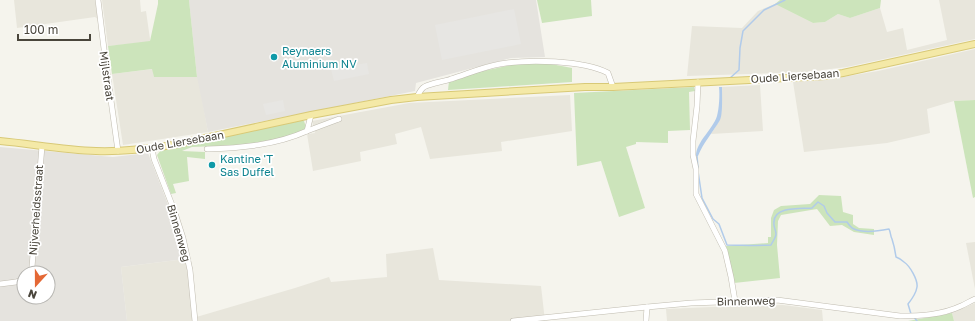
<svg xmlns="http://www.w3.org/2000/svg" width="975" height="321" font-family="'Golos Text',sans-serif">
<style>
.residential{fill:#e8e6dc}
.industrial{fill:#e5e3de;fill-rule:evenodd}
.green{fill:#cce4bb}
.parking{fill:#e7e6e3}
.water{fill:#b1cbea}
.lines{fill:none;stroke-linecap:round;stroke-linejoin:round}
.stream{stroke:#b1cbea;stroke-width:1.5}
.minor-casing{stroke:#c0bcb0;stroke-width:6}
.major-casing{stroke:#d8c977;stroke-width:8}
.minor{stroke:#fff;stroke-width:5}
.major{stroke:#f4e9a7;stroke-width:6}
.culture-dot{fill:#0f9aa8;stroke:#fff;stroke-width:1.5}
.labels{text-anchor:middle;stroke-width:3.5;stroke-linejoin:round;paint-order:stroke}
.culture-label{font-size:11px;fill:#0d838f;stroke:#fff;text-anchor:start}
.street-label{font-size:11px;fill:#49453b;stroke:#fff}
</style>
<rect width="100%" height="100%" fill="#f5f4ed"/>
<g class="residential">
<polygon points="14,0 95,0 98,19 95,17 17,28"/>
<polygon points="102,0 140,0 141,12 146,11 150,39 150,42 108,46"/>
<polygon points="939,0 975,0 975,39 847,67 806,72 687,76 692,26 742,28 758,11 775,4 813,23 825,22 838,14 850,18 880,8 887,32 903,28 907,50 947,40"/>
<polygon points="975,49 975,100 954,101 927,109 930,133 887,143 804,152 793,82 831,79 878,71"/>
<polygon points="153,69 154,77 198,77 208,132 123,145 112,74"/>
<polygon points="760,85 763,131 711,134 719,121 721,115 722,87"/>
<polygon points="570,95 572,131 501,142 502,151 430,159 421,127 395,134 397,144 360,152 361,161 313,171 307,134 315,133 312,121 409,103"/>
<polygon points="975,242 975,289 966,243"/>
<polygon points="433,248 439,280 541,286 545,321 127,321 121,267 185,259 188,272 193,318 295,288 329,277 331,282 387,277 386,254"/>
<polygon points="975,303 975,321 954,321 952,313"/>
<polygon points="783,305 822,310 823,321 667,321 666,309 734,306"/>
</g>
<g class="industrial">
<polygon points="189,0 536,0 545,57 511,58 416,83 415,91 208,132 197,77"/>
<path d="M0,147L113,157L148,153L169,207L185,259L121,267L127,321H0ZM24,273H48V297H24Z"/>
</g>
<g class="green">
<polygon points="158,0 189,0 197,77 154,77 152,69 112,74 108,46 150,41 158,4"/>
<polygon points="537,0 591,0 592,16 542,23"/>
<polygon points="780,0 881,0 880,8 850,18 838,14 825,22 813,23 775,4"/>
<polygon points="516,64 551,64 572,68 572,82 448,90 449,81 469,74"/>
<polygon points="694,87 695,91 689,92 690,130 668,131 668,143 636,142 636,144 626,147 645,208 619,217 601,161 577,166 574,93"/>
<polygon points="975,100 975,197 973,198 954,101"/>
<polygon points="300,121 304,121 306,127 303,131 286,137 271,140 243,145 192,147 182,151 205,152 205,159 187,157 189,181 173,184 176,193 171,194 157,155 161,150"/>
<polygon points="819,195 841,196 843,212 853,215 853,224 859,228 874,229 874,235 854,232 842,225 830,226 817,209 781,215 778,221 777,245 780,278 734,283 726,246 768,243 768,237 771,237 771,218 774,210 781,206 810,204"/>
<polygon points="952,313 954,321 908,321"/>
</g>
<g class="parking">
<polygon points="514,9 521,44 442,60 435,25"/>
<polygon points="367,63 369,74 334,81 331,69"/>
<polygon points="283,100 285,111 266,115 263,104"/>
</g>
<path class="water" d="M719,87H722C722,95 723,114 720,120C713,132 703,143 698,156H696C696,142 713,129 717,116C719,109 720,95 719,87Z"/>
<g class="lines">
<g class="stream">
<polyline points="730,78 739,70 740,48 743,31 764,10 785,0"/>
<polyline points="697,156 698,168"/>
<path d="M698,171L702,198L713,219L719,224L727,245C742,245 756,246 771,245C772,242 776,238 776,234C776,230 773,226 774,222C774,206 801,209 812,208L818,202L824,206L827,213L835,222H847C849,225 851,228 854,229C863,233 879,231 889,229C891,233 890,235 892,239C894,245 895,250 896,257C899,258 902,260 904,262C910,266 918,280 917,287C916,294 912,299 908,304L911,314"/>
<polyline points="914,317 917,321"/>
</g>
<defs>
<g id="minor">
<polyline points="98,0 105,57 118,151"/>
<polyline points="698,82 697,106 693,141 693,155 696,169 696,194 725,251 731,277 735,301"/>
<path d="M417,97C419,93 421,89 424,87C431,83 443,82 451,79C467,74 483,67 500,64C528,59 583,60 608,73L613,87"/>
<polyline points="307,131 339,119"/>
<polyline points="152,149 154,159 174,210 183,238 190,270 195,321"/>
<path d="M207,149C241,148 276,145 307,131L311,115"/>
<polyline points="30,273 32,267 42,146"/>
<polyline points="0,284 16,282 24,279"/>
<path d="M513,321L647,307L691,303L777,300L900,316C920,316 942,315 961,306C966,304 970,301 975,299"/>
<polyline points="646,321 647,307"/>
</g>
<path id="major" d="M0,141C32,144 64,150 96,151C122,152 147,149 173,145L311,115L391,100L417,97L585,87H613L825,76L843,73L975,44"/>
</defs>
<use href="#minor" class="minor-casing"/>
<use href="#major" class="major-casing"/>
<use href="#minor" class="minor"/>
<use href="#major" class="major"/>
</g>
<g class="culture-dot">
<circle cx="274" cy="57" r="4"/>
<circle cx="212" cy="165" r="4"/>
</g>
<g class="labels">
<g class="culture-label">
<text x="282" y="55">Reynaers<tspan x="282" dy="13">Aluminium NV</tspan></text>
<text x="220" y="163">Kantine 'T<tspan x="220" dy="13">Sas Duffel</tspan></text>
</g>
<g class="street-label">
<text transform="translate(107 76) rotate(82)" y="4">Mijlstraat</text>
<text transform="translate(795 76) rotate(-4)" y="4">Oude Liersebaan</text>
<text transform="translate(180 142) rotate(-10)" y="4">Oude Liersebaan</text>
<text transform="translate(36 210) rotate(-86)" y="4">Nijverheidsstraat</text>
<text transform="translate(179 233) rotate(74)" y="4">Binnenweg</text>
<text transform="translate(746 301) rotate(-1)" y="4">Binnenweg</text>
</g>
</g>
<g transform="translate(36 285) rotate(201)"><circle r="19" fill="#ffffff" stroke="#b6b5b1"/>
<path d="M0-3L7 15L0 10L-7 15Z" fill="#e46835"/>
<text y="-6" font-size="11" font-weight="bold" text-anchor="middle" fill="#49453b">N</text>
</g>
<path d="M18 34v6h72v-6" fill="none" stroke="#49453b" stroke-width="2"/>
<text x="24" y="34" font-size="12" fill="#49453b" stroke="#ffffff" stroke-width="3" paint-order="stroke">100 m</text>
</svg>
